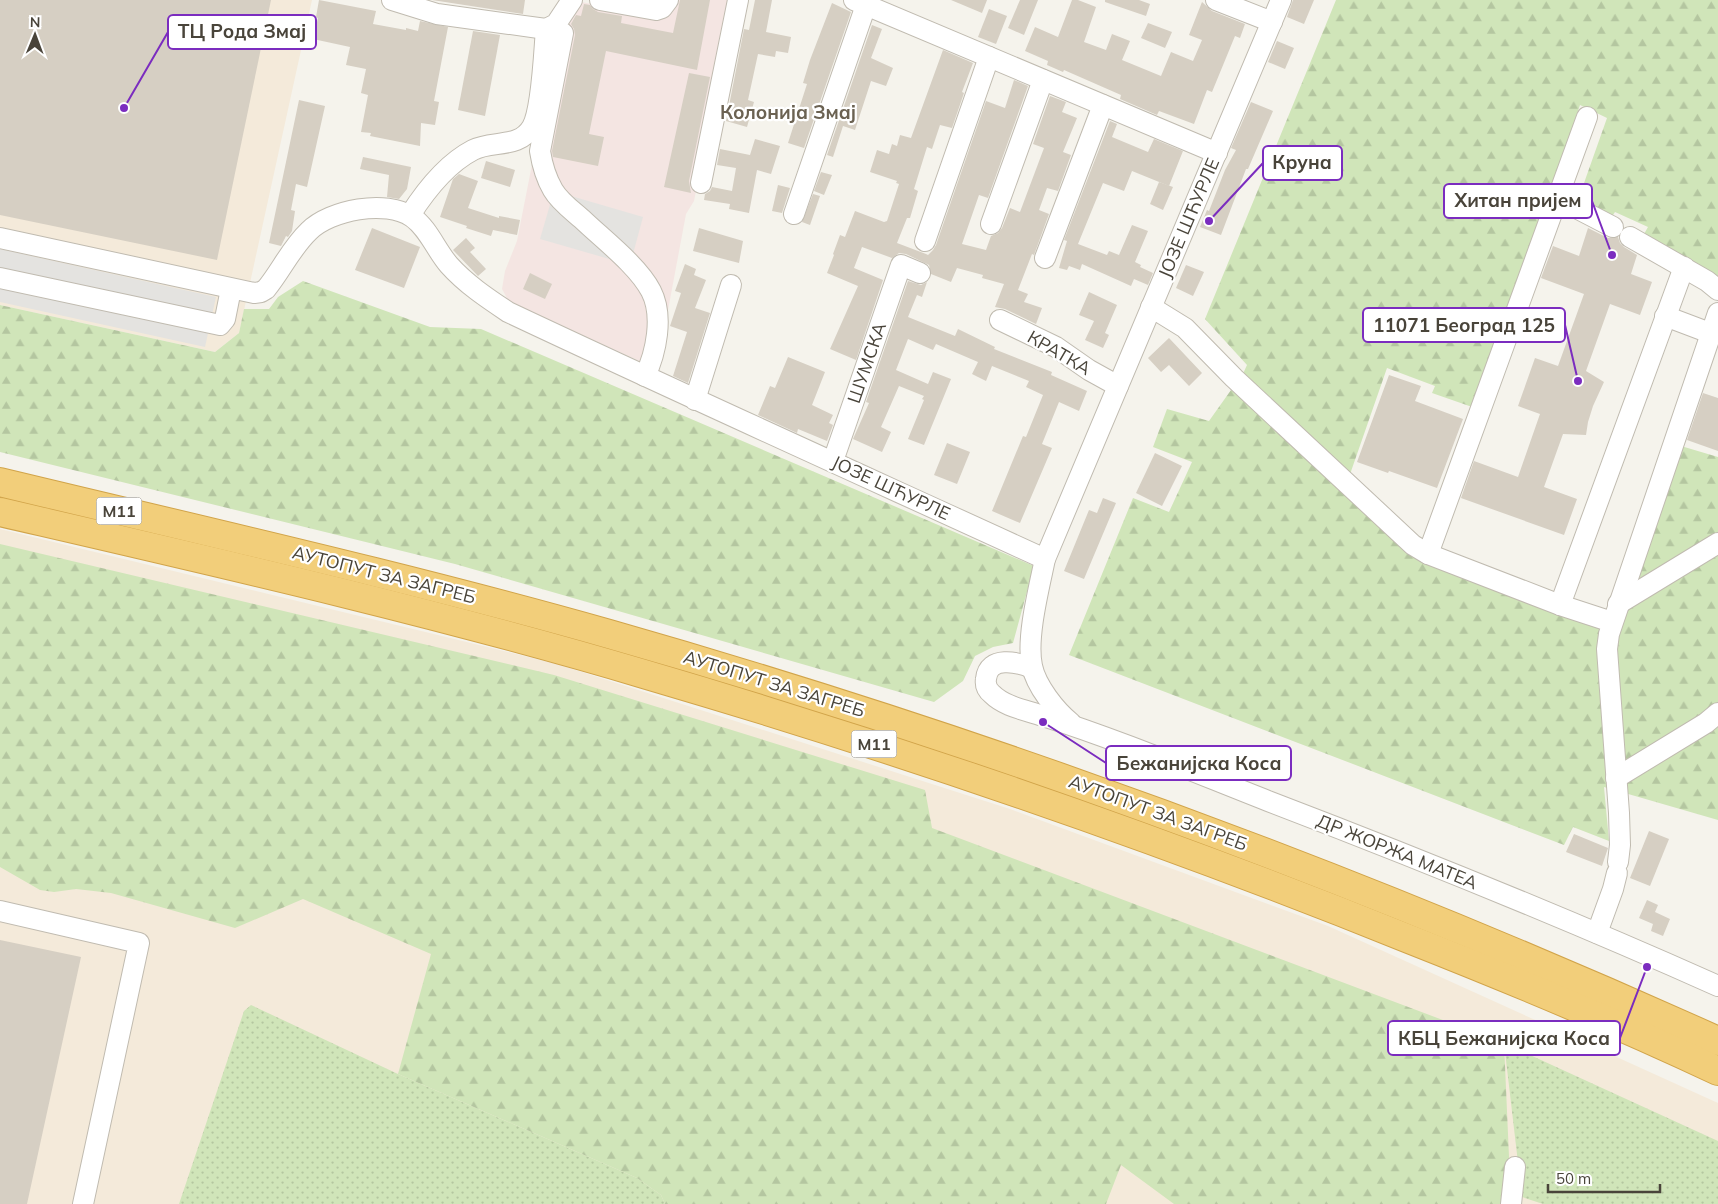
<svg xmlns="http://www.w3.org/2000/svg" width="1718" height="1204" font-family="Mulish,sans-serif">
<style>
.commercial{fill:#f4eada}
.medical{fill:#f4e5e2}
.grass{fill:url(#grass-dots)}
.forest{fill:url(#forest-firs)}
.parking{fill:#e4e3e0}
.building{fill:#d6cfc3}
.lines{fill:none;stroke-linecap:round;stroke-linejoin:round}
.minor-casing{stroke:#c0bbb0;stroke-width:22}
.highway-casing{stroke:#d1a44a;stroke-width:30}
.minor{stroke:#fff;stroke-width:20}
.highway{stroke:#f2ce7a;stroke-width:28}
.labels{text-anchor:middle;stroke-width:4.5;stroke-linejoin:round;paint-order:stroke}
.shield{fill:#fff;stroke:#807c75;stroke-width:1}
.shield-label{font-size:16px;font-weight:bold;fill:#49443a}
.street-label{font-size:18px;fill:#49443a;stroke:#fff}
.neighbourhood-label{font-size:19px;font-weight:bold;fill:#6b6252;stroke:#fff}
.leader{fill:none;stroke:#7b2cbf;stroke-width:2}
.callout-dot{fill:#7b2cbf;stroke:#fff;stroke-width:2}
.callout{fill:#fff;stroke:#7b2cbf;stroke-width:2}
.callout-label{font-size:19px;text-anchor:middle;font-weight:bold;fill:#49443a}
</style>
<defs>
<pattern id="grass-dots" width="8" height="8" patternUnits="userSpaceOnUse" patternTransform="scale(1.25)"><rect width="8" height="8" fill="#d0e5b9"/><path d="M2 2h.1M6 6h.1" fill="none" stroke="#b4c6a0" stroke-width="1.8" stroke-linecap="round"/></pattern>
<pattern id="forest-firs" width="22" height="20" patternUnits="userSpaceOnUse" patternTransform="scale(1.25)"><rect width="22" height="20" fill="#d0e5b9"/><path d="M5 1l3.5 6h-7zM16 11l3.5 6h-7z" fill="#b4c6a0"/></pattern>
</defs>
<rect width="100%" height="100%" fill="#f5f3ec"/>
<g class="commercial">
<polygon points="0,0 312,0 239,333 215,352 0,305"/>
<polygon points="0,529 557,664 1010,809 1328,926 1718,1103 1718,1204 0,1204"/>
</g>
<polygon class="medical" points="675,0 734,0 694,201 686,214 657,369 509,302 502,289 505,271 517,241 558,32 576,1 653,16 664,16 673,12"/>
<g class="grass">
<polygon points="251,1005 398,1074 637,1178 661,1195 665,1204 179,1204 244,1011"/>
<polygon points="1504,1043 1718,1141 1718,1204 1543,1204 1522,1197"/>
</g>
<g class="forest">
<polygon points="1336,0 1718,0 1718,281 1644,234 1648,227 1615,212 1611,218 1578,200 1607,118 1580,105 1475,408 1432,393 1435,386 1387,368 1348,480 1241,378 1247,365 1205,319"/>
<polygon points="303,281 430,327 481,329 1034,566 1013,643 993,647 975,656 963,681 934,702 455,564 0,452 0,305 215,352 239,333 244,309 269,309 278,297"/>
<polygon points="1236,383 1427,561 1614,626 1681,446 1718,457 1718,820 1604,787 1609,841 1573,827 1564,845 1069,655 1133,498 1169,512 1192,462 1153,447 1167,409 1209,421"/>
<polygon points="0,544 554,675 925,790 932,828 1504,1043 1511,1202 1510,1204 1174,1204 1121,1165 1106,1204 665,1204 661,1195 637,1178 398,1074 431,954 303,899 235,928 111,893 76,889 54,892 40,890 0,867"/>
</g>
<g class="parking">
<polygon points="554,191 643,217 630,265 540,239"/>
<polygon points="0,249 216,297 205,347 0,302"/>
</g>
<g class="building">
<polygon points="0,0 271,0 217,260 0,215"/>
<polygon points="319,0 376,11 373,24 406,30 406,28 418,31 420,21 448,27 434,101 439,102 435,125 421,123 420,146 370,136 371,133 361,132 368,95 361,93 366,69 346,65 350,47 313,39 318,18 316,17"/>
<polygon points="432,0 525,0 523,14"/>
<polygon points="680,0 710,0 697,70 606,51 589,134 604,137 598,166 553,157 552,151 575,35 574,29 571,24 576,15 581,16 584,4 590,5 593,9 598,12 622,16 621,23 673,33"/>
<polygon points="755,0 772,0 766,32 791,37 788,53 776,51 775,57 758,54 748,100 754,102 747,127 726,121 744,29 749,30"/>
<polygon points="951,0 987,0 982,13"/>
<polygon points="1020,0 1038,0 1024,35 1008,28"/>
<polygon points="1072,0 1078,0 1096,7 1084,42 1106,50 1112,34 1130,41 1122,60 1161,76 1171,52 1193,61 1202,40 1189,35 1202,2 1212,11 1245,24 1240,38 1235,36 1212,92 1207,90 1194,124 1159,111 1157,115 1120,99 1121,95 1064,70 1063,72 1047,65 1048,61 1025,51 1035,27 1058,37"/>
<polygon points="1105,0 1139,0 1150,4 1146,16 1105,2"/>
<polygon points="1293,0 1314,0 1304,24 1287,17"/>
<polygon points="832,3 851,12 804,148 788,143 807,84 803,83 810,60"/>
<polygon points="989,9 1007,16 996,44 978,37"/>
<polygon points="1148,23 1172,32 1165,48 1141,38"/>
<polygon points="872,25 882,29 871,58 893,68 886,86 871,81 855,130 843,126 833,157 827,155"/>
<polygon points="473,31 500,35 485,116 458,110"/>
<polygon points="1277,41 1294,48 1285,69 1268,62"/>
<polygon points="943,50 973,63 962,92 964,93 952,128 940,125 932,149 927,147 914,189 918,191 910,218 907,218 897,243 926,254 928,255 933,250 936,245 986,101 1005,108 1014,80 1028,86 988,198 979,195 962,244 986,250 991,236 998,233 1002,228 1010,208 1020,212 1044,148 1033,144 1050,96 1066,102 1062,112 1077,118 1063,152 1071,155 1058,191 1047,188 1039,210 1049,214 1034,255 1032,254 1018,290 1028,294 1024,302 1042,308 1036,324 1005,309 995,307 1004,284 982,278 983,275 957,268 951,282 931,274 929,265 906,254 899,253 892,258 862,247 854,268 883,280 856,360 830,349 858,286 827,273 834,255 833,254 840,235 845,237 855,211 884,222 887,221 899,184 896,183 897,181 870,172 877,150 889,154 892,144 897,146 900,135 911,138"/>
<polygon points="689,73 710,77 689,181 691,193 664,187"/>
<polygon points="299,100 325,106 307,187 296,184 291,210 295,211 292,231 288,237 286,236 281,246 269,243"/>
<polygon points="1251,102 1273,111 1248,169 1246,169 1221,235 1200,227 1207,210 1209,211 1225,170 1236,150 1231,148"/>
<polygon points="1110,121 1117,124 1112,137 1148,152 1154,139 1183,151 1169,186 1132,171 1124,191 1103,183 1078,244 1107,255 1109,251 1119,255 1132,225 1148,231 1135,262 1141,265 1140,267 1153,273 1148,285 1134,279 1131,286 1082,264 1080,270 1069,266 1067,270 1059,268 1067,241 1064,240"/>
<polygon points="755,139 780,146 771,174 757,170 749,213 729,209 730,204 704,200 705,194 710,191 712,187 732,191 736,168 717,165 720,149 750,155"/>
<polygon points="363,157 411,167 407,189 399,199 387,197 389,175 360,169"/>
<polygon points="486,161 515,170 510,187 481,178"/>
<polygon points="821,172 832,175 824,195 814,191"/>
<polygon points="459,174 478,181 468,208 499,218 499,216 520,220 517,235 493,230 491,236 466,228 467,226 440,217 453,179"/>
<polygon points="1159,182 1173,187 1163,210 1150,204"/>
<polygon points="778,185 790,188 782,213 772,211"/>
<polygon points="813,194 820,196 810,225 802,222"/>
<polygon points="372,228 420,247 404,288 355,270"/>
<polygon points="699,228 743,241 739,263 693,251"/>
<polygon points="1588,228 1608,238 1618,237 1620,243 1624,247 1637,255 1631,274 1652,282 1640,315 1610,304 1586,371 1604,382 1593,406 1588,422 1586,435 1563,434 1544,487 1577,499 1564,535 1461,498 1474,461 1518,477 1540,414 1518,406 1535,358 1558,366 1584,294 1541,278 1553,246 1579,256"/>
<polygon points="466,238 475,248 470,252 486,269 478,276 453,250"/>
<polygon points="685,264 696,269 694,275 706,280 695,308 710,313 688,383 673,376 687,332 670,326 681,293 675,291"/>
<polygon points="1186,265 1204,272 1193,296 1176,288"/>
<polygon points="530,273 552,284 545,299 523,289"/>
<polygon points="908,281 921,285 927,282 922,297 917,295 908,317 955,336 958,329 995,347 994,349 1052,372 1051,375 1087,391 1079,411 1059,402 1042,444 1052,448 1020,523 992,511 1023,436 1026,437 1043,395 1026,387 1029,381 992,366 986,381 972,374 978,362 936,344 933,350 908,339 896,370 928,384 933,372 951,379 924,445 908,439 924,400 922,399 924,396 899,386 881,427 891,432 882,452 853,439 869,403 866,402"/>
<polygon points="1089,292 1117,305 1105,333 1109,335 1103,348 1085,340 1094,321 1079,315"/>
<polygon points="1169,338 1202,373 1189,386 1169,365 1161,372 1148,358"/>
<polygon points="788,357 825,372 812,405 833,415 829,423 833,425 827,441 798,429 797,433 758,415 770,386 775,388"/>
<polygon points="1389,375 1421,386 1415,401 1463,419 1437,488 1389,471 1388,473 1357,462"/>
<polygon points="1703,393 1718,398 1718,451 1687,440"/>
<polygon points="947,443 970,452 957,484 934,475"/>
<polygon points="1155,453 1182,466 1162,506 1136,493"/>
<polygon points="1103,498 1116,503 1084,579 1064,571 1089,510 1097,513"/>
<polygon points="1649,831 1669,839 1650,886 1630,878"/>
<polygon points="1574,834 1608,848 1602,866 1566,852"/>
<polygon points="1647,900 1658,905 1655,912 1670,919 1663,936 1651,931 1653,924 1639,918"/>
<polygon points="0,940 81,957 27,1204 0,1204"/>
</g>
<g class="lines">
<defs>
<g id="minor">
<polyline points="392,0 437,14 546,29 556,24 572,0"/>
<polyline points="600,0 656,10 662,8 668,0"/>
<polyline points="854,0 1217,153"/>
<polyline points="1216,0 1272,22"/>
<path d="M563,33L540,151C542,164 546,178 553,190C560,202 573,211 583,220C604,240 638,266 651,291C664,316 656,353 645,376"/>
<polyline points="701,183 738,0"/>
<polyline points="1557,198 1613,227"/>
<polyline points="794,214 866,5"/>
<path d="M410,215C426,190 446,164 473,150C492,140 519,149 532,127C542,110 544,52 546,29"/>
<polyline points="991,224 1043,80"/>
<polyline points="1630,237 1707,281 1718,290"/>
<path d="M0,238L254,293L261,292L266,289C281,271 291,248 309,231C330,210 386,199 412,217C428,228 436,250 449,265C466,284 487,298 508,312C686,396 866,477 1045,559"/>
<polyline points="925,241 989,57"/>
<polyline points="1045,258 1103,105"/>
<polyline points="0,278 220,325 225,319 231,289"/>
<polyline points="1151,307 1185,328 1234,378 1413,545 1428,554 1560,605 1612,622"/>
<polyline points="1665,316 1710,333"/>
<polyline points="1000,320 1056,347 1089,370 1118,386"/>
<polyline points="695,400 731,285"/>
<polyline points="833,461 901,265 920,273"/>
<polyline points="1428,554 1587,117"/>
<polyline points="1618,604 1718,543"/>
<polyline points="1560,605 1684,267"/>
<path d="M1032,668C1018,662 988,655 986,679C985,685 987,690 992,694C1005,707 1026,710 1043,716C1119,740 1194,772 1268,801C1420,859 1570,920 1718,986"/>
<path d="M1071,723C1056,711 1036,686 1032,666C1026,638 1039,588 1045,559L1281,0"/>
<polyline points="1616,778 1706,723 1718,713"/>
<polyline points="1618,862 1620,845 1619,813 1607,649 1609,634 1718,313"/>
<polyline points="0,911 139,943 83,1204"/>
<polyline points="1597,933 1613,889 1617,873"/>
<polyline points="1511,1204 1515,1167"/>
</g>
<g id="highway">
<path d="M0,482C203,531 408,577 609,634C988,742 1359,879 1718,1041"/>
<path d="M0,512C216,562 432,611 644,674C903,750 1158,838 1409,939C1513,980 1616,1023 1718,1071"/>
</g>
</defs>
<use href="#minor" class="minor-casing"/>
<use href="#highway" class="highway-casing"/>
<use href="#minor" class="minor"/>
<use href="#highway" class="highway"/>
</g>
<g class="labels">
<g class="shield">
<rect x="96.5" y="497.5" width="45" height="27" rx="4"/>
<rect x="851.5" y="730.5" width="45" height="27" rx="4"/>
</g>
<g class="shield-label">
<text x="119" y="517">M11</text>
<text x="874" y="750">M11</text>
</g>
<g class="street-label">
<text transform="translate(1189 218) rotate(-67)" y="6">ЈОЗЕ ШЋУРЛЕ</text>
<text transform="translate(1059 353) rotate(30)" y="6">КРАТКА</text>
<text transform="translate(867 363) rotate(-71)" y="6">ШУМСКА</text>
<text transform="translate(891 488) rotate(25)" y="6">ЈОЗЕ ШЋУРЛЕ</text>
<text transform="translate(384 575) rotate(14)" y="6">АУТОПУТ ЗА ЗАГРЕБ</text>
<text transform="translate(774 684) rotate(17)" y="6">АУТОПУТ ЗА ЗАГРЕБ</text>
<text transform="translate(1158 813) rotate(20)" y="6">АУТОПУТ ЗА ЗАГРЕБ</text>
<text transform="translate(1397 852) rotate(22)" y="6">ДР ЖОРЖА МАТЕА</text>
</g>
<g class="neighbourhood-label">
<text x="788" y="119">Колонија Змај</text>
</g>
</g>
<path class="leader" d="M124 108L168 32M1209 221L1263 163M1612 255L1592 201M1578 381L1565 325M1043 722L1106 763M1647 967L1620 1038"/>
<g class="callout-dot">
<circle cx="124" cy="108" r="5"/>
<circle cx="1209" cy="221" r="5"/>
<circle cx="1612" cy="255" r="5"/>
<circle cx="1578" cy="381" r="5"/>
<circle cx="1043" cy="722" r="5"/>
<circle cx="1647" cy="967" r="5"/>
</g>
<g class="callout">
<rect x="168" y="15" width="148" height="34" rx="5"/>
<rect x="1263" y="146" width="79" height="34" rx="5"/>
<rect x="1444" y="184" width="148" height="34" rx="5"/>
<rect x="1363" y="308" width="202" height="34" rx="5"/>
<rect x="1106" y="746" width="185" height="34" rx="5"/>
<rect x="1388" y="1021" width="232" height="34" rx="5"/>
</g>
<g class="callout-label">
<text x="242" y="38">ТЦ Рода Змај</text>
<text x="1302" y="169">Круна</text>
<text x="1518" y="207">Хитан пријем</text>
<text x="1464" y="332">11071 Београд 125</text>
<text x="1199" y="770">Бежанијска Коса</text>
<text x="1504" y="1045">КБЦ Бежанијска Коса</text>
</g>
<g transform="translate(35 35) rotate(1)" stroke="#ffffff" stroke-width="4" paint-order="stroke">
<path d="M0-4L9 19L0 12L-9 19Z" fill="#49443a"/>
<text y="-8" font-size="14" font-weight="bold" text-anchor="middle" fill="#49443a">N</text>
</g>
<path d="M1548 1184v8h112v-8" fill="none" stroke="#49443a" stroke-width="2.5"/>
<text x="1556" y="1184" font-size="15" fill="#49443a" stroke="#ffffff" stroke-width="4" paint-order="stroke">50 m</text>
</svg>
